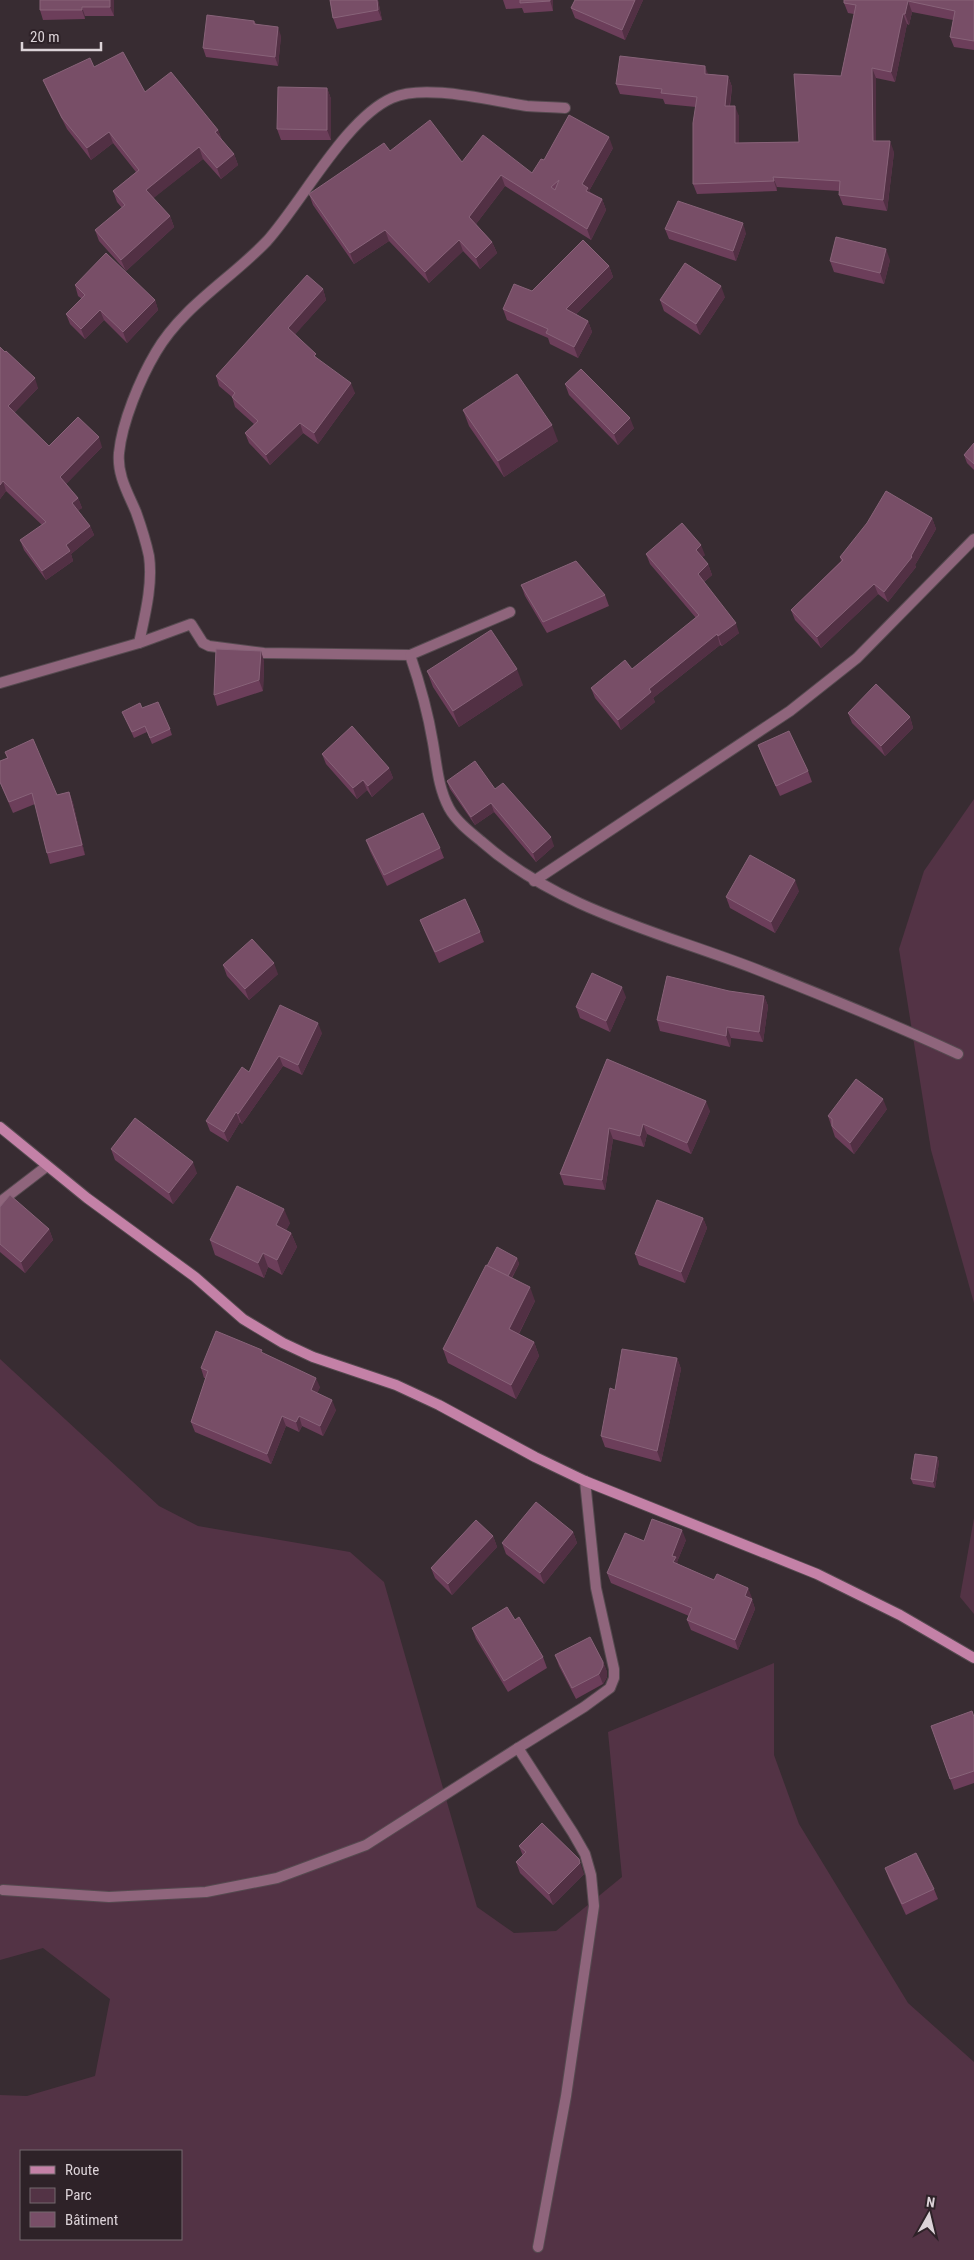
<svg xmlns="http://www.w3.org/2000/svg" width="974" height="2260" font-family="'Roboto Condensed',sans-serif">
<style>
.green{fill:#533345;fill-rule:evenodd}
.lines{fill:none;stroke-linecap:round;stroke-linejoin:round}
.street-casing{stroke:#564a50;stroke-width:12}
.secondary-casing{stroke:#564a50;stroke-width:12}
.street{stroke:#8f657c;stroke-width:10}
.secondary{stroke:#c481a7;stroke-width:10}
.wall{fill:#6c3e5a}
.shaded-wall{fill:#523044}
.building{fill:#784e67;stroke:#886379;fill-rule:evenodd}
</style>
<rect width="100%" height="100%" fill="#382c32"/>
<g class="green">
<polygon points="974,799 974,1303 931,1150 899,949 924,871"/>
<path d="M0,1359L159,1506L198,1526L350,1552L384,1582L477,1907L514,1933L556,1931L622,1877L608,1732L774,1663V1755L799,1824L908,2003L974,2062V2260H0V2095L27,2096L95,2076L110,1999L43,1948L0,1960ZM21,2151H181V2239H21Z"/>
<polygon points="974,1518 974,1614 960,1597"/>
</g>
<g class="lines">
<defs>
<g id="street">
<path d="M139,643L191,624L203,643L209,646L264,653L410,655C420,684 428,713 433,743C437,766 438,787 449,808C456,821 470,832 481,841C558,909 659,932 753,968C822,995 891,1023 958,1054"/>
<polyline points="410,655 510,612"/>
<path d="M0,683L139,643C145,615 153,584 149,556C146,542 141,526 136,512C128,493 117,475 119,453C122,422 140,379 156,352C183,306 231,279 267,241C302,202 346,118 392,98C425,83 491,101 527,106C540,107 552,107 565,108"/>
<polyline points="534,881 790,711 857,658 974,539"/>
<polyline points="0,1202 47,1166"/>
<polyline points="3,1890 109,1897 206,1892 277,1878 366,1845 518,1748"/>
<polyline points="538,2247 566,2096 594,1906 591,1875 585,1854 573,1833 518,1748 584,1707 610,1688 614,1678 614,1669 596,1588 585,1481"/>
</g>
<polyline id="secondary" points="0,1127 87,1198 195,1277 243,1319 283,1343 313,1357 396,1385 439,1405 535,1457 585,1481 817,1574 900,1615 974,1658"/>
</defs>
<use href="#street" class="street-casing"/>
<use href="#secondary" class="secondary-casing"/>
<use href="#street" class="street"/>
<use href="#secondary" class="secondary"/>
</g>
<g class="wall">
<polygon points="114,0 114,16 85,16 85,19 43,20 40,10"/>
<polygon points="330,0 378,0 382,20 337,29 333,18"/>
<polygon points="503,0 553,0 553,11 524,13 522,8 506,9"/>
<polygon points="575,0 643,0 625,40 575,18 571,8"/>
<polygon points="974,0 974,50 954,47 950,37 953,20 912,12 909,25 907,24 895,82 876,78 876,141 894,152 887,211 843,205 839,195 839,191 777,187 777,191 697,194 693,184 696,107 665,104 663,99 620,94 616,84 708,74 728,76 732,87 730,106 739,116 739,143 799,142 841,76 854,14 848,13 844,3"/>
<polygon points="254,21 256,24 281,36 278,66 206,57 203,48"/>
<polygon points="94,67 218,130 222,140 234,154 238,165 221,179 203,159 153,198 170,216 174,227 126,271 99,241 95,230 122,208 117,202 113,191 136,172 113,143 91,160 67,129 48,91 43,80"/>
<polygon points="327,88 331,99 331,140 281,140 277,129"/>
<polygon points="613,148 589,191 590,192 602,199 606,210 591,240 505,186 476,224 492,242 497,253 480,269 463,251 429,283 389,241 354,264 313,205 309,194 390,151 532,173 544,160"/>
<polygon points="665,229 746,233 736,261 669,239"/>
<polygon points="890,260 884,284 834,272 830,261"/>
<polygon points="609,266 613,277 576,314 588,321 592,332 578,358 550,344 548,338 507,320 503,309 532,291"/>
<polygon points="75,285 155,300 158,310 127,343 104,320 85,339 70,324 66,314 82,299 78,296"/>
<polygon points="323,289 326,300 295,334 318,359 355,393 318,444 303,433 270,465 249,443 245,433 254,424 235,407 232,397 219,386 216,376"/>
<polygon points="725,297 700,335 664,311 660,300"/>
<polygon points="0,347 38,388 14,413 49,446 102,447 66,484 78,498 82,508 78,510 90,526 94,535 71,554 73,561 46,580 24,550 20,540 42,525 6,491 0,499"/>
<polygon points="565,384 634,428 618,445 569,395"/>
<polygon points="463,410 558,441 504,477 469,426"/>
<polygon points="974,443 974,470 967,463 964,455"/>
<polygon points="932,518 936,529 915,565 916,567 888,602 878,594 821,648 795,620 791,610 841,561 840,557"/>
<polygon points="646,554 705,555 702,557 708,564 712,575 704,582 739,633 722,646 720,645 653,698 655,702 621,730 595,698 591,688 632,669 696,618 650,564"/>
<polygon points="521,585 605,595 609,606 547,633 525,596"/>
<polygon points="261,651 264,662 263,691 217,706 214,695"/>
<polygon points="427,671 523,685 459,727 433,687"/>
<polygon points="142,708 170,729 172,735 152,744 147,732 134,738 122,712"/>
<polygon points="848,713 910,717 913,728 885,756 852,723"/>
<polygon points="758,745 808,771 812,782 780,796 762,756"/>
<polygon points="5,752 57,795 69,792 73,803 85,855 50,864 47,853 35,804 13,813 0,783 0,761 7,758"/>
<polygon points="322,754 389,768 393,778 372,797 367,790 357,799 326,764"/>
<polygon points="447,781 495,789 554,846 536,862 494,812 475,825 450,789"/>
<polygon points="366,840 440,848 444,858 387,886 370,851"/>
<polygon points="799,891 775,933 730,908 726,897"/>
<polygon points="420,920 480,932 484,942 439,963 424,930"/>
<polygon points="223,965 278,974 249,1000 227,976"/>
<polygon points="729,991 764,996 768,1006 763,1042 731,1038 730,1047 660,1031 657,1020"/>
<polygon points="626,997 610,1032 580,1018 576,1007"/>
<polygon points="322,1033 302,1075 283,1066 242,1124 240,1122 228,1142 210,1131 206,1121 249,1072"/>
<polygon points="607,1059 710,1111 691,1154 647,1134 644,1147 613,1139 605,1190 564,1185 560,1174"/>
<polygon points="887,1109 854,1154 835,1137 828,1116"/>
<polygon points="111,1149 197,1173 173,1204 115,1160"/>
<polygon points="0,1207 49,1229 53,1240 25,1273 0,1252"/>
<polygon points="703,1218 707,1228 685,1283 639,1265 635,1254"/>
<polygon points="290,1223 286,1230 291,1233 297,1247 282,1275 268,1267 264,1278 215,1255 210,1240"/>
<polygon points="517,1258 519,1264 512,1278 535,1301 519,1334 534,1342 539,1356 516,1399 448,1363 443,1349 487,1266"/>
<polygon points="263,1353 320,1387 317,1393 336,1410 323,1436 302,1426 299,1432 286,1426 271,1464 195,1432 191,1422 206,1378 204,1378 201,1368"/>
<polygon points="677,1358 681,1369 661,1462 605,1447 601,1436 615,1390"/>
<polygon points="937,1457 939,1462 935,1488 913,1484 911,1479"/>
<polygon points="573,1532 577,1543 544,1584 506,1554 502,1543"/>
<polygon points="493,1536 497,1547 452,1595 435,1578 431,1568"/>
<polygon points="686,1540 677,1562 678,1564 714,1580 748,1588 755,1609 738,1650 691,1630 687,1620 689,1616 611,1583 607,1573 644,1541"/>
<polygon points="515,1620 543,1657 547,1668 508,1692 476,1639 472,1628"/>
<polygon points="555,1655 603,1662 607,1672 607,1677 603,1684 576,1699 559,1666"/>
<polygon points="974,1717 974,1783 954,1790 931,1726"/>
<polygon points="519,1846 584,1874 553,1905 520,1873 516,1862 523,1856"/>
<polygon points="885,1868 934,1889 938,1899 906,1915 889,1879"/>
</g>
<g class="shaded-wall">
<polygon points="110,0 114,0 114,16 110,7"/>
<polygon points="377,0 378,0 382,20 378,10"/>
<polygon points="550,0 553,0 553,11"/>
<polygon points="635,0 643,0 625,40 622,30"/>
<polygon points="908,1 912,12 909,25 905,14"/>
<polygon points="82,7 85,16 85,19 82,10"/>
<polygon points="903,14 907,24 895,82 891,72"/>
<polygon points="278,27 281,36 278,66 275,57"/>
<polygon points="705,66 709,76 705,74"/>
<polygon points="872,68 876,78 876,151 873,141"/>
<polygon points="728,76 732,87 728,116 725,106"/>
<polygon points="327,88 331,99 331,140 327,130"/>
<polygon points="735,106 739,116 739,154 735,143"/>
<polygon points="218,130 222,141 215,132"/>
<polygon points="109,132 113,143 91,160 87,148"/>
<polygon points="609,137 613,148 589,191 592,199 582,184"/>
<polygon points="890,141 894,152 887,211 883,200"/>
<polygon points="199,147 203,159 150,201 146,190"/>
<polygon points="234,154 238,165 221,179 217,168"/>
<polygon points="501,175 505,186 473,228 469,217"/>
<polygon points="773,177 777,187 777,191 774,181"/>
<polygon points="602,199 606,210 591,240 587,229"/>
<polygon points="170,216 174,227 126,271 121,260"/>
<polygon points="743,223 746,233 736,261 733,251"/>
<polygon points="385,230 389,241 354,264 350,253"/>
<polygon points="459,240 463,251 429,283 425,272"/>
<polygon points="492,242 497,253 480,269 476,258"/>
<polygon points="886,249 890,260 884,284 880,273"/>
<polygon points="609,266 613,277 570,320 566,309"/>
<polygon points="721,286 725,297 700,335 696,324"/>
<polygon points="323,289 326,300 292,338 288,328"/>
<polygon points="155,300 158,310 127,343 123,332"/>
<polygon points="100,310 104,320 85,339 81,329"/>
<polygon points="588,321 592,332 578,358 574,347"/>
<polygon points="35,378 38,388 11,416 8,406"/>
<polygon points="351,383 355,393 318,444 314,433"/>
<polygon points="630,418 634,428 618,445 614,434"/>
<polygon points="300,423 303,433 270,465 266,455"/>
<polygon points="552,425 558,441 504,477 498,461"/>
<polygon points="99,437 102,447 64,486 60,477"/>
<polygon points="3,481 6,491 0,499 0,485"/>
<polygon points="78,498 82,508 76,512 72,503"/>
<polygon points="932,518 936,529 915,565 916,567 888,602 884,592 911,556"/>
<polygon points="90,526 94,535 71,554 73,561 46,580 42,571 66,545"/>
<polygon points="701,545 705,555 699,560 696,550"/>
<polygon points="708,564 712,575 701,584 698,574"/>
<polygon points="874,584 878,594 821,648 817,637"/>
<polygon points="736,623 739,633 722,646 718,636"/>
<polygon points="717,634 720,645 653,698 655,702 621,730 618,720 649,689"/>
<polygon points="261,651 264,662 263,691 259,680"/>
<polygon points="517,669 523,685 459,727 453,711"/>
<polygon points="910,717 913,728 885,756 881,746"/>
<polygon points="389,768 393,778 372,797 368,786"/>
<polygon points="363,780 367,790 357,799 353,788"/>
<polygon points="69,792 73,803 85,855 82,845"/>
<polygon points="491,803 494,812 475,825 471,817"/>
<polygon points="551,837 554,846 536,862 533,853"/>
<polygon points="795,880 799,891 775,933 771,922"/>
<polygon points="274,963 278,974 249,1000 245,989"/>
<polygon points="622,987 626,997 610,1032 606,1021"/>
<polygon points="764,996 768,1006 763,1042 759,1032"/>
<polygon points="318,1023 322,1033 302,1075 298,1065"/>
<polygon points="727,1027 731,1038 730,1047 726,1036"/>
<polygon points="279,1056 283,1066 242,1124 238,1114"/>
<polygon points="883,1099 887,1109 854,1154 850,1143"/>
<polygon points="706,1101 710,1111 691,1154 687,1143"/>
<polygon points="236,1112 240,1122 228,1142 224,1132"/>
<polygon points="643,1124 647,1134 644,1147 640,1136"/>
<polygon points="609,1128 613,1139 605,1190 602,1180"/>
<polygon points="193,1162 197,1173 173,1204 169,1193"/>
<polygon points="284,1209 290,1223 282,1239 276,1225"/>
<polygon points="703,1218 707,1228 685,1283 681,1272"/>
<polygon points="49,1229 53,1240 25,1273 21,1262"/>
<polygon points="291,1233 297,1247 282,1275 277,1260"/>
<polygon points="263,1253 268,1267 264,1278 258,1263"/>
<polygon points="517,1258 519,1264 508,1284 506,1278"/>
<polygon points="530,1287 535,1301 514,1343 509,1329"/>
<polygon points="534,1342 539,1356 516,1399 511,1385"/>
<polygon points="677,1358 681,1369 661,1462 657,1451"/>
<polygon points="316,1378 320,1387 314,1400 311,1390"/>
<polygon points="332,1400 336,1410 323,1436 320,1426"/>
<polygon points="282,1416 286,1426 271,1464 267,1454"/>
<polygon points="299,1416 302,1426 299,1432 296,1422"/>
<polygon points="937,1457 939,1462 935,1488 933,1482"/>
<polygon points="682,1530 686,1540 677,1562 679,1567 673,1562 672,1556"/>
<polygon points="573,1532 577,1543 544,1584 540,1573"/>
<polygon points="493,1536 497,1547 452,1595 448,1584"/>
<polygon points="748,1588 752,1598 748,1606 745,1596"/>
<polygon points="752,1599 755,1609 738,1650 735,1640"/>
<polygon points="603,1662 607,1672 607,1677 603,1684 599,1674"/>
<polygon points="579,1859 584,1874 553,1905 549,1894"/>
</g>
<g class="building">
<polygon points="40,0 110,0 110,7 82,7 82,10 40,10"/>
<polygon points="330,0 377,0 378,10 333,18"/>
<polygon points="520,0 550,0 550,1 520,3"/>
<polygon points="575,0 635,0 622,30 571,8"/>
<polygon points="844,0 974,0 974,41 950,37 955,11 908,1 905,14 903,14 891,72 872,68 873,141 890,141 883,200 839,195 840,181 773,177 774,181 693,184 693,123 697,97 661,93 662,89 616,84 620,56 705,66 705,74 728,76 725,106 735,106 735,143 799,142 794,74 841,76 856,5 844,3"/>
<polygon points="207,15 254,21 254,24 278,27 275,57 203,48"/>
<polygon points="123,52 145,92 171,72 218,130 215,132 234,154 217,168 199,147 146,190 170,216 121,260 95,230 125,205 113,191 139,170 109,132 87,148 62,118 43,80 90,58 94,67"/>
<polygon points="278,87 327,88 327,130 277,129"/>
<path d="M569,115L609,137L582,184L588,188L586,191L602,199L587,229L501,175L469,217L492,242L476,258L459,240L425,272L385,230L350,253L309,194L384,143L390,151L430,120L462,162L483,135L532,173L541,159L544,160ZM559,180L555,190L551,187Z"/>
<polygon points="678,201 743,223 733,251 665,229"/>
<polygon points="836,237 886,249 880,273 830,261"/>
<polygon points="583,240 609,266 566,309 588,321 574,347 546,333 548,329 503,309 514,284 532,291"/>
<polygon points="106,253 155,300 123,332 100,310 81,329 66,314 85,295 75,285"/>
<polygon points="685,263 721,286 696,324 660,300"/>
<polygon points="307,275 323,289 288,328 316,354 314,356 351,383 314,433 300,423 266,455 245,433 258,421 232,397 235,393 216,376"/>
<polygon points="0,347 5,352 6,351 35,378 8,406 49,446 78,417 99,437 60,477 78,498 72,503 90,526 66,545 70,551 42,571 20,540 46,522 3,481 0,485"/>
<polygon points="581,369 630,418 614,434 565,384"/>
<polygon points="517,374 552,425 498,461 463,410"/>
<polygon points="974,443 974,464 964,455"/>
<polygon points="886,491 932,518 911,556 912,557 884,592 874,584 817,637 791,610 843,560 840,557 867,523"/>
<polygon points="682,523 701,545 696,550 708,564 698,574 736,623 718,636 717,634 649,689 651,692 618,720 591,688 625,660 632,669 699,615 646,554"/>
<polygon points="576,561 605,595 543,622 521,585"/>
<polygon points="491,630 517,669 453,711 427,671"/>
<polygon points="216,649 261,651 259,680 214,695"/>
<polygon points="876,684 910,717 881,746 848,713"/>
<polygon points="158,702 170,729 150,738 145,726 132,732 122,712 140,703 142,708"/>
<polygon points="352,726 389,768 368,786 363,780 353,788 322,754"/>
<polygon points="789,731 808,771 776,786 758,745"/>
<polygon points="33,739 57,795 69,792 82,845 47,853 32,793 9,802 0,782 0,761 8,758 5,752"/>
<polygon points="475,761 495,789 503,783 551,837 533,853 491,803 471,817 447,781"/>
<polygon points="423,813 440,848 384,875 366,840"/>
<polygon points="750,855 795,880 771,922 726,897"/>
<polygon points="465,899 480,932 435,952 420,920"/>
<polygon points="252,939 274,963 245,989 223,965"/>
<polygon points="592,973 622,987 606,1021 576,1007"/>
<polygon points="667,976 729,991 764,996 759,1032 727,1027 726,1036 657,1020"/>
<polygon points="280,1005 318,1023 298,1065 279,1056 238,1114 236,1112 224,1132 206,1121 242,1067 249,1072"/>
<polygon points="607,1059 706,1101 687,1143 643,1124 640,1136 609,1128 602,1180 560,1174"/>
<polygon points="856,1079 883,1099 850,1143 832,1126 832,1119 828,1116"/>
<polygon points="135,1118 193,1162 169,1193 111,1149"/>
<polygon points="237,1186 284,1209 276,1225 291,1233 277,1260 263,1253 258,1263 210,1240"/>
<polygon points="10,1195 49,1229 21,1262 0,1244 0,1207"/>
<polygon points="657,1200 703,1218 681,1272 635,1254"/>
<polygon points="497,1247 517,1258 508,1276 487,1266"/>
<polygon points="486,1265 530,1287 509,1329 534,1342 511,1385 443,1349"/>
<polygon points="216,1331 262,1350 261,1352 316,1378 311,1390 332,1400 320,1426 299,1416 296,1422 282,1416 267,1454 191,1422 208,1371 201,1368"/>
<polygon points="622,1349 677,1358 657,1451 601,1436 610,1388 615,1390"/>
<polygon points="915,1454 937,1457 933,1482 911,1479"/>
<polygon points="536,1502 573,1532 540,1573 502,1543"/>
<polygon points="652,1519 682,1530 672,1556 676,1557 673,1562 714,1580 717,1574 748,1588 745,1596 752,1599 735,1640 687,1620 692,1608 607,1573 625,1533 644,1541"/>
<polygon points="476,1520 493,1536 448,1584 431,1568"/>
<polygon points="507,1607 515,1620 519,1617 543,1657 504,1681 472,1628"/>
<polygon points="590,1637 603,1662 603,1666 599,1674 572,1688 555,1655"/>
<polygon points="972,1711 974,1717 974,1771 950,1779 931,1726"/>
<polygon points="542,1823 579,1859 580,1863 549,1894 516,1862 526,1852 519,1846"/>
<polygon points="916,1853 934,1889 902,1904 885,1868"/>
</g>
<rect x="20" y="2150" width="162" height="90" fill="#2e2228" stroke="#74696e"/>
<rect x="30" y="2166" width="25" height="8" fill="#c481a7" stroke="#74696e"/>
<text x="65" y="2175" font-size="15" fill="#dcd3d8">Route</text>
<rect x="30" y="2188" width="25" height="15" fill="#533345" stroke="#74696e"/>
<text x="65" y="2200" font-size="15" fill="#dcd3d8">Parc</text>
<rect x="30" y="2212" width="25" height="15" fill="#784e67" stroke="#74696e"/>
<text x="65" y="2225" font-size="15" fill="#dcd3d8">Bâtiment</text>
<g transform="translate(929 2215) rotate(8)" stroke="#2e2228" stroke-width="4" paint-order="stroke">
<path d="M0-4L9 19L0 12L-9 19Z" fill="#dcd3d8"/>
<text y="-8" font-size="14" font-weight="bold" text-anchor="middle" fill="#dcd3d8">N</text>
</g>
<path d="M22 42v8h79v-8" fill="none" stroke="#dcd3d8" stroke-width="2.5"/>
<text x="30" y="42" font-size="15" fill="#dcd3d8" stroke="#2e2228" stroke-width="4" paint-order="stroke">20 m</text>
</svg>
